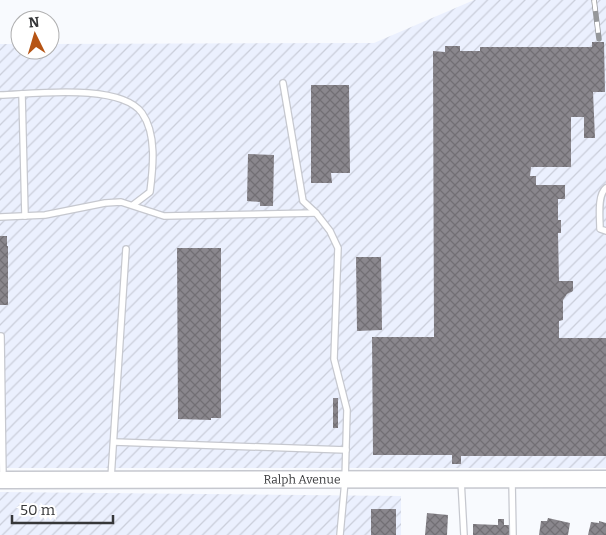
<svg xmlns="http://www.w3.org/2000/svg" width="606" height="535" font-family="Bitter,serif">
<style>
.industrial{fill:url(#industrial-furrows)}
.building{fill:url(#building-cross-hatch)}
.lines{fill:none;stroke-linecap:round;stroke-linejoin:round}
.lane-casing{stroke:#c6c8cf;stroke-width:8}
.secondary-casing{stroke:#c6c8cf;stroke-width:19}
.lane{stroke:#fff;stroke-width:5.5}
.secondary{stroke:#fff;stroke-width:16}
.rail-casing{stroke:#95979a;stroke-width:5.5}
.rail{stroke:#fff;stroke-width:4;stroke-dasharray:11;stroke-linecap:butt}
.labels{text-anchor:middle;stroke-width:4;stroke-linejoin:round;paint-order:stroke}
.street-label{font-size:12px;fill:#363739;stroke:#fff}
</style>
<defs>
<pattern id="industrial-furrows" width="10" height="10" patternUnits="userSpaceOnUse" patternTransform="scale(1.25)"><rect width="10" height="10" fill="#ebf0fe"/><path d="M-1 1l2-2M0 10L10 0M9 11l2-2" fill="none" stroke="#caceda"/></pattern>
<pattern id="building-cross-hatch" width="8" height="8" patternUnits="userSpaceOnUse" patternTransform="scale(1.25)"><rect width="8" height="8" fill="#8a878d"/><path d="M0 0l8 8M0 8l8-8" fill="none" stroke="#726f74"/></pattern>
</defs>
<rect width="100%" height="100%" fill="#f8fafe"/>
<g class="industrial">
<polygon points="474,0 606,0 606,468 0,468 0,44 20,44 20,50 50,50 50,44 374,43"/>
<polygon points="0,492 401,496 401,535 0,535"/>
</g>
<g class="building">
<polygon points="592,42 604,42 605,92 593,92 595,138 584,138 584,117 571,117 571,167 531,167 530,176 536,176 536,185 565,185 565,199 558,199 558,220 561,220 561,233 558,233 559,281 573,281 573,291 567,294 563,300 563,320 559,321 559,338 606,338 606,456 461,456 461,464 452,464 452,455 373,455 372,337 434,337 433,51 445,52 445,46 460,46 460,51 480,51 480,47 592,47"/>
<polygon points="311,85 349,85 350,173 331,173 332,183 311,183"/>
<polygon points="248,154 274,155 273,206 260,206 260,202 247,201"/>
<rect x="0" y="236" width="7" height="10"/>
<rect x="0" y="246" width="8" height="59"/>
<polygon points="177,248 221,248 221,418 211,418 211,420 178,419"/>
<polygon points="356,257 381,257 382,330 357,331"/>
<rect x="333" y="398" width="5" height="30"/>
<rect x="371" y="509" width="25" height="26"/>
<polygon points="427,513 448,515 447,535 425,535"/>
<polygon points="548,518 570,523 568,535 539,535 541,521 547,521"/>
<polygon points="498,519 504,519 504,525 511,525 510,535 473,535 473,524 498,525"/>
<polygon points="599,521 606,523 606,535 588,535 591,522 599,523"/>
</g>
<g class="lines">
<defs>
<g id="lane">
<polyline points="283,83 303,201 316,213 330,231 338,248 334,359 347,410 345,481 340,535"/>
<polyline points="22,94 25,216"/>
<path d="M0,95C34,94 120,83 142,113C157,134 153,168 150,192L133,205"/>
<path d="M606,188C597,195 600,218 600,229L606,231"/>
<polyline points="0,217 45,215 105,203 121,202 164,216 316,213"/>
<polyline points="1,336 3,479"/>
<polyline points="114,442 346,450"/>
<polyline points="111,478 126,249"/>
<polyline points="461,480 464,535"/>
<polyline points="512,481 513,535"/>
</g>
<g id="secondary">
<path id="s1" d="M0,480L606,479"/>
</g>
</defs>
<use href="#lane" class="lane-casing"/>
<use href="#secondary" class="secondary-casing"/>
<use href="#lane" class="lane"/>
<use href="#secondary" class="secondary"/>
<defs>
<polyline id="rail" points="594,0 599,39"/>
</defs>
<use href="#rail" class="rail-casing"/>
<use href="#rail" class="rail"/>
</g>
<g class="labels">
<g class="street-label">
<text dy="4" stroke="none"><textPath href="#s1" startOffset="302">Ralph Avenue</textPath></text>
</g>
</g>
<g transform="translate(35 35) rotate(355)"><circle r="24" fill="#ffffff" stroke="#afafb0"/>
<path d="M0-4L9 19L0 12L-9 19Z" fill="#b65414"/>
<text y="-8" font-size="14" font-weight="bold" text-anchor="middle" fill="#363739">N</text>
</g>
<path d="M12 515v8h101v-8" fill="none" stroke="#363739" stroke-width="2.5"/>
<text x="20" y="515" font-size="15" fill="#363739" stroke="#ffffff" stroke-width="4" paint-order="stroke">50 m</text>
</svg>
